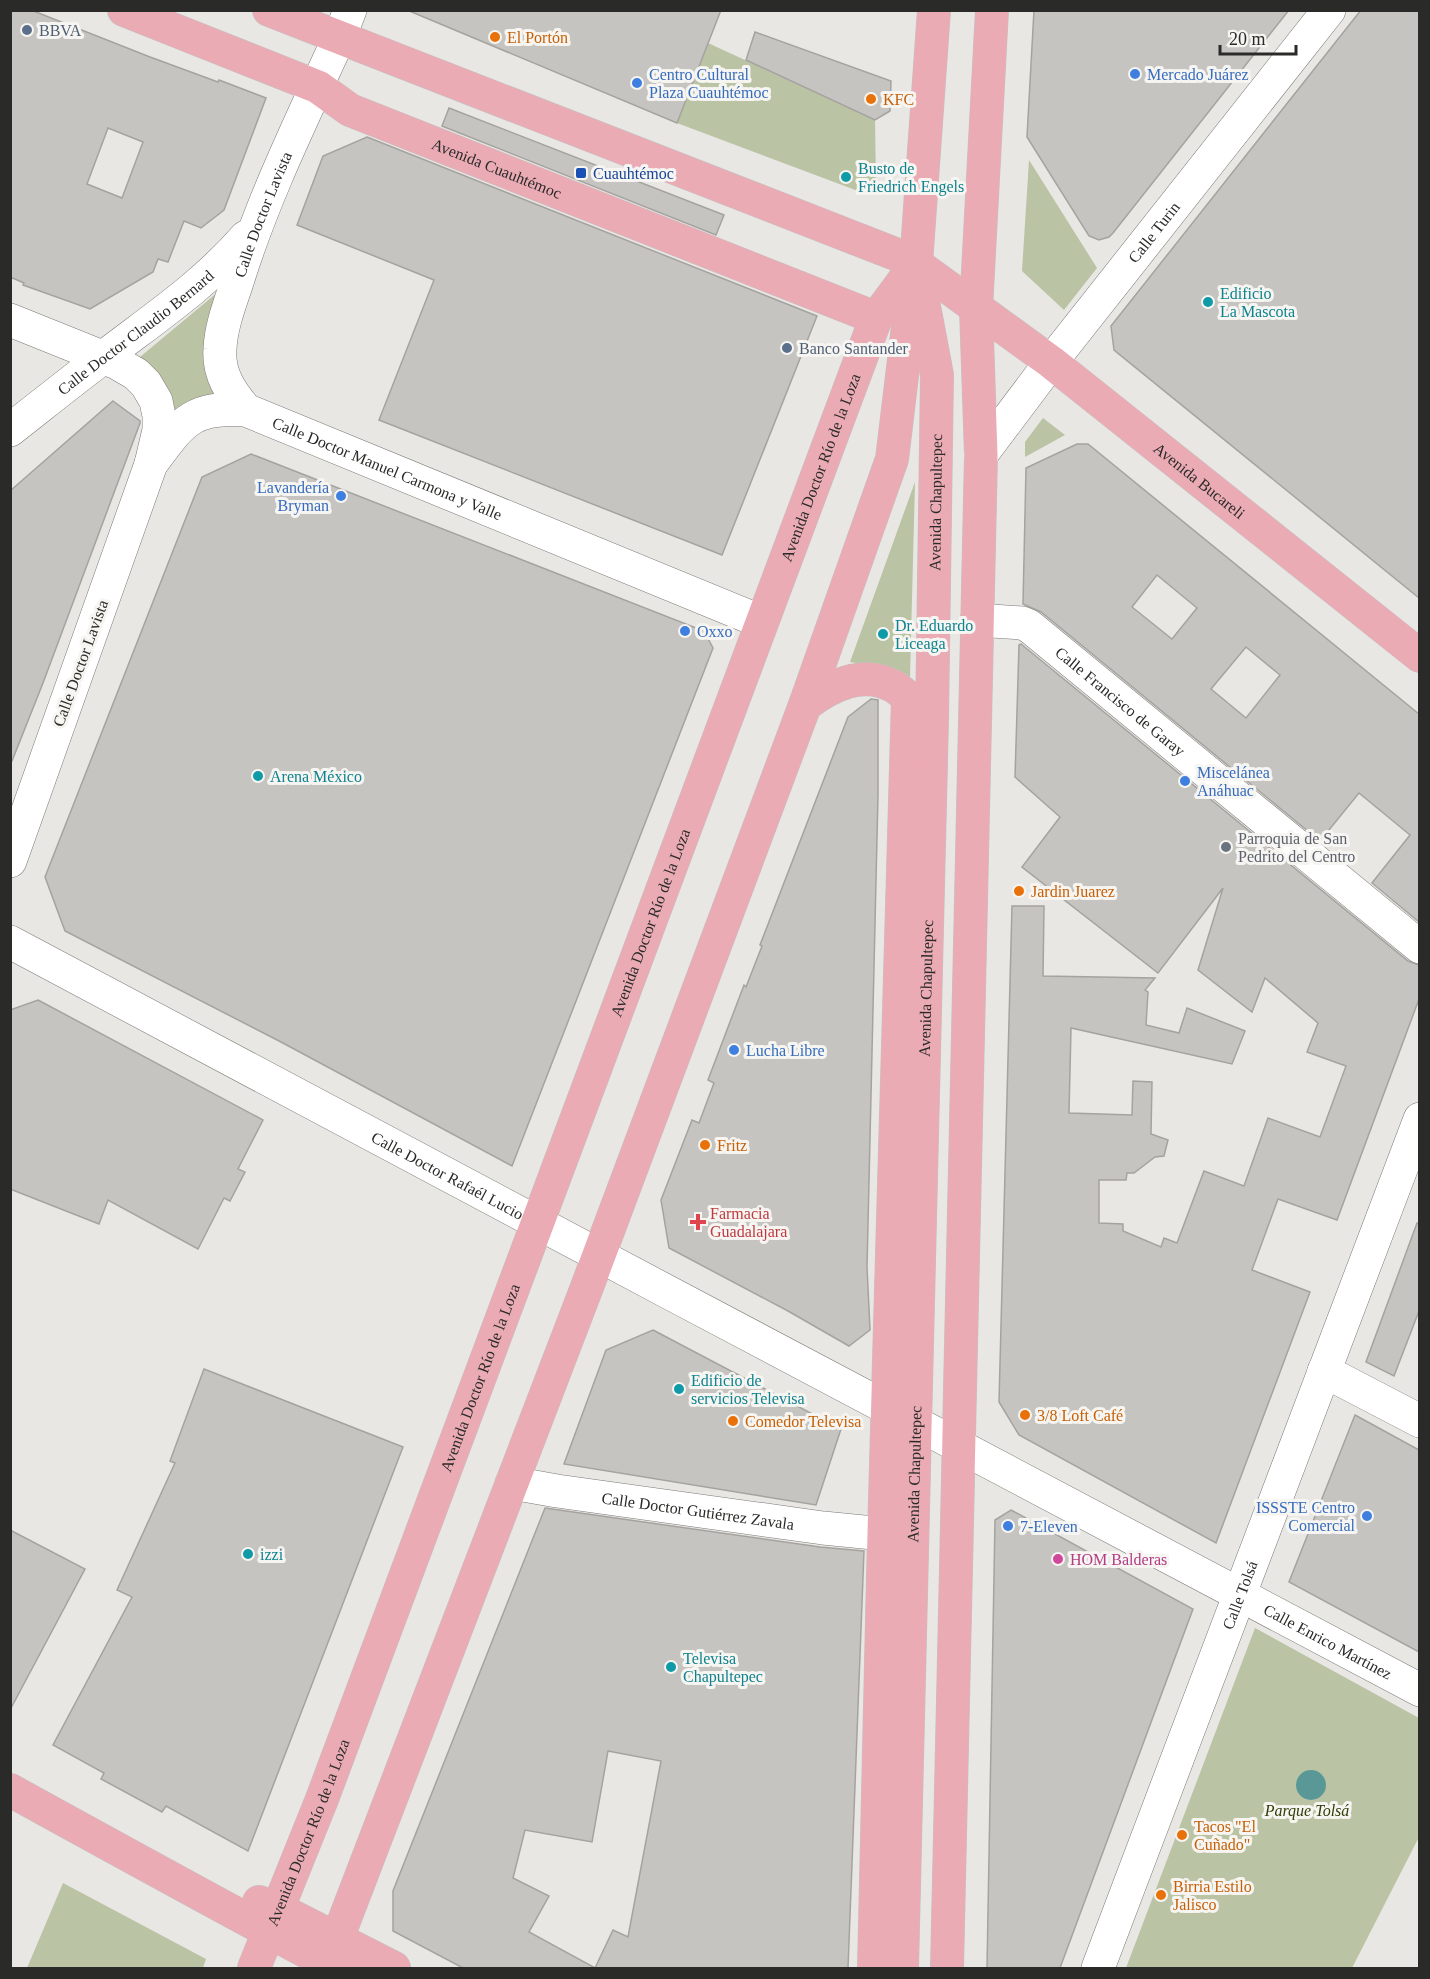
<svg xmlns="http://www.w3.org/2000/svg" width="1430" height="1979" font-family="Georgia,serif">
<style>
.green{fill:#bac3a4}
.water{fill:#5a9898}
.building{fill:#c5c4c0;stroke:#a5a39f;stroke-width:1.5;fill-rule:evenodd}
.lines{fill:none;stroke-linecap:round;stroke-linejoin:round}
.minor-casing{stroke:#7c7a77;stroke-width:34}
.major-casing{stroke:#c3c3c3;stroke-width:34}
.minor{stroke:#fff;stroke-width:33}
.major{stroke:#ebabb5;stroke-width:33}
.service-dot{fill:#5c6f8a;stroke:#f7f5f1;stroke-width:2}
.food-dot{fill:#e8710a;stroke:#f7f5f1;stroke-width:2}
.shop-dot{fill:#3f7fe0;stroke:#f7f5f1;stroke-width:2}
.transit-dot{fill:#1a4fb4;stroke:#f7f5f1;stroke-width:2}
.culture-dot{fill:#0f9aa8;stroke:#f7f5f1;stroke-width:2}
.worship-dot{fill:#6b7280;stroke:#f7f5f1;stroke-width:2}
.health-dot{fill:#e0444e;stroke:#f7f5f1;stroke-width:2}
.hotel-dot{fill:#d1479c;stroke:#f7f5f1;stroke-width:2}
.labels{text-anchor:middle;stroke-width:6;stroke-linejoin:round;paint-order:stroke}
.service-label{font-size:16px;fill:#4e5e75;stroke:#f7f5f1;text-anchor:start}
.food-label{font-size:16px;fill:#c56008;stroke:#f7f5f1;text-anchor:start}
.shop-label{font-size:16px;fill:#366cbe;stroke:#f7f5f1;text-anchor:start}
.street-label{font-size:16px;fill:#2a2a28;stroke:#f7f5f1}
.culture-label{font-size:16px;fill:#0d838f;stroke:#f7f5f1;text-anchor:start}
.transit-label{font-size:16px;fill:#164399;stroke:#f7f5f1;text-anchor:start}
.worship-label{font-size:16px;fill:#5b616d;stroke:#f7f5f1;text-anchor:start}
.health-label{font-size:16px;fill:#be3a42;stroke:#f7f5f1;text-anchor:start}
.hotel-label{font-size:16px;fill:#b23c85;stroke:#f7f5f1;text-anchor:start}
.park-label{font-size:16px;font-style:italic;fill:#323e08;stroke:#f7f5f1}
</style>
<rect width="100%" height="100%" fill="#e9e7e3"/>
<g class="green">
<polygon points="708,43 875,120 876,184 866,194 677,123"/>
<polygon points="1029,160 1097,268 1064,310 1022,271"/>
<polygon points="218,292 225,400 170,413 140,357"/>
<polygon points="1043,418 1065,435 1025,457 1025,442"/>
<polygon points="915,482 910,677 882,667 850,662"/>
<polygon points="1255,1628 1419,1718 1419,1837 1352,1968 1126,1968"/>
<polygon points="63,1883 206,1959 203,1968 27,1968"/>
</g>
<circle class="water" cx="1311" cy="1785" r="15"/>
<g class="building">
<path d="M10,10H31L150,57L218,82L219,80L266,98L224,210L201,228L184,221L168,262L158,259L153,272L90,309L23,285L24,283L10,277ZM108,128L143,142L122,198L87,184Z"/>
<polygon points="407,10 721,10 677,123"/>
<polygon points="1034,10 1289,10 1113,233 1109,237 1099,240 1089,236 1027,137"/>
<polygon points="1361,10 1419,10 1419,598 1114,350 1111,326"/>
<polygon points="755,32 891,81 890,111 875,120 746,60"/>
<polygon points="449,108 724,215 716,235 442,126"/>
<polygon points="367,137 817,316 722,555 379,420 434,280 297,225 323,156"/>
<polygon points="113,401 140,421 140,423 43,683 12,761 10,761 10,491"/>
<path d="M1077,444H1088L1419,714V922L1372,883L1410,835L1359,793L1320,841L1041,612L1023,604L1026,468ZM1157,575L1197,608L1172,639L1132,607ZM1246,647L1280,675L1246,718L1211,689Z"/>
<polygon points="251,454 704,631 713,648 512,1166 281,1042 65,931 45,877 202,477"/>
<polygon points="1021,644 1408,961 1419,965 1419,999 1337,1220 1278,1199 1252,1270 1310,1292 1216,1543 1019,1435 999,1402 1012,906 1044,906 1043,976 1155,978 1145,990 1148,992 1146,1025 1179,1033 1187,1008 1245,1031 1232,1064 1071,1028 1069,1113 1132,1115 1133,1081 1152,1082 1151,1134 1168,1140 1164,1156 1155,1157 1134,1173 1127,1173 1126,1180 1099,1180 1099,1223 1123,1224 1123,1231 1161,1247 1164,1238 1177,1243 1204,1171 1244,1186 1268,1118 1320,1137 1346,1066 1307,1052 1318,1023 1265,978 1252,1012 1198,970 1223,888 1158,973 1022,867 1060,817 1015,777 1019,645"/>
<polygon points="871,699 878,700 878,795 867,1267 870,1330 849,1346 788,1311 669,1248 661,1200 692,1120 699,1123 714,1083 708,1080 744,985 746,987 762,946 760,945 848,717"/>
<polygon points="38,1000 263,1120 238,1169 245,1172 230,1201 224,1198 198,1249 108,1200 99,1224 10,1189 10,1010"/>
<polygon points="1417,1223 1419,1224 1419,1311 1394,1376 1366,1362"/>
<polygon points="653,1330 841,1429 816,1505 564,1464 606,1350"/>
<polygon points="204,1369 403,1447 248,1851 166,1806 162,1812 101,1779 104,1773 53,1745 132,1597 117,1590 175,1463 170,1461"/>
<polygon points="1355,1415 1419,1450 1419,1652 1289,1582"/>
<path d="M545,1508L820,1547L864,1551L848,1968H463L393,1931V1891ZM608,1751L661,1761L628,1937L613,1930L595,1968L529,1932L549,1896L513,1878L525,1830L592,1842Z"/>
<polygon points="1011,1510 1193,1609 1060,1968 987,1968 995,1520"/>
<polygon points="10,1530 85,1569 10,1710"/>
</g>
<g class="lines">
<defs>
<g id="minor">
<polyline points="10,320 117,363 136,374 146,384 156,401 159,416 159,430 151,464 10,861"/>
<path id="s1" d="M246,410C231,393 218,374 220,349C221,325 231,301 238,279C264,196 303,117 339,38L350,10"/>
<path id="s2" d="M10,430C42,405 73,380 105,356C156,317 203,286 246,237"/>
<path id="s3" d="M981,455L1051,362L1329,10"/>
<path id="s4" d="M151,464C182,423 190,406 246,410L762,622"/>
<path id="s5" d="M977,620L1022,623L1029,626L1420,947"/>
<path id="s6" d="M10,942C479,1193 950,1441 1420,1690"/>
<polyline points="1324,1371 1420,1421"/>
<path id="s7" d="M512,1483L557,1491L823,1528L884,1534"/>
<path id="s8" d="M1098,1968L1420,1119"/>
</g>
<g id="major">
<path id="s9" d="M124,10L318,87L350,110L876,318"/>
<path id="s10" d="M269,10L903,257L916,264L1051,362L1420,656"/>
<path d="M805,705C831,685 863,669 895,687C905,694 914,703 923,711"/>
<path d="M10,1790C119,1850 228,1910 337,1968"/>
<polyline points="259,1902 278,1909 394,1968"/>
<path id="s11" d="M254,1968L322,1799L876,318L916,264"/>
<polyline points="326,1968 587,1287 805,705 892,459 912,293"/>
<polyline points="874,1968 884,1534 908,697"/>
<path id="s12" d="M902,1968L932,719L937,375L916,264L934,10"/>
<polyline points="947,1968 981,455 976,309 992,10"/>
</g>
</defs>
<use href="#minor" class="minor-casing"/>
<use href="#major" class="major-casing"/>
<use href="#minor" class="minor"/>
<use href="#major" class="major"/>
</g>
<g class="service-dot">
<circle cx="27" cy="30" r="6"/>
<circle cx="787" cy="348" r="6"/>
</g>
<g class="food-dot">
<circle cx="495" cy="37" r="6"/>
<circle cx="871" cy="99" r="6"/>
<circle cx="1019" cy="891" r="6"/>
<circle cx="705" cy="1145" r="6"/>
<circle cx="1025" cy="1415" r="6"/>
<circle cx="733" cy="1421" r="6"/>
<circle cx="1182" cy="1835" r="6"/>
<circle cx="1161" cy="1895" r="6"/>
</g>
<g class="shop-dot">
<circle cx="1135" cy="74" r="6"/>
<circle cx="637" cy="83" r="6"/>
<circle cx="341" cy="496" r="6"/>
<circle cx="685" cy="631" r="6"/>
<circle cx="1185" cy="781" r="6"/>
<circle cx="734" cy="1050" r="6"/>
<circle cx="1367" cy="1516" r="6"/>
<circle cx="1008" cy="1526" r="6"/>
</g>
<rect class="transit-dot" x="575" y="167" width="12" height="12" rx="3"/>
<g class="culture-dot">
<circle cx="846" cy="177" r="6"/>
<circle cx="1208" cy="302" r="6"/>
<circle cx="883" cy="634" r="6"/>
<circle cx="258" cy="776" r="6"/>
<circle cx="679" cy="1389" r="6"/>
<circle cx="248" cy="1554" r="6"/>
<circle cx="671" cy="1667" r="6"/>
</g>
<circle class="worship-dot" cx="1226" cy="847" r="6"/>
<path class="health-dot" d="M695 1213h6v6h6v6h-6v6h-6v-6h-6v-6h6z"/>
<circle class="hotel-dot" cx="1058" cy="1559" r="6"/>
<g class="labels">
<g class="service-label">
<text x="39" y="36">BBVA</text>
<text x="799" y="354">Banco Santander</text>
</g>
<g class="food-label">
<text x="507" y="43">El Portón</text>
<text x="883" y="105">KFC</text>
<text x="1031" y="897">Jardin Juarez</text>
<text x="717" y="1151">Fritz</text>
<text x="1037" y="1421">3/8 Loft Café</text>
<text x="745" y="1427">Comedor Televisa</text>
<text x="1194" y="1832">Tacos "El<tspan x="1194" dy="18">Cuñado"</tspan></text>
<text x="1173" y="1892">Birria Estilo<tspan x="1173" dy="18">Jalisco</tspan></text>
</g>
<g class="shop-label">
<text x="649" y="80">Centro Cultural<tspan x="649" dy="18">Plaza Cuauhtémoc</tspan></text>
<text x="1147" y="80">Mercado Juárez</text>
<text x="329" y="493" text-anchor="end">Lavandería<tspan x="329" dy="18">Bryman</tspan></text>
<text x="697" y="637">Oxxo</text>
<text x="1197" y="778">Miscelánea<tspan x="1197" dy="18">Anáhuac</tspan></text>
<text x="746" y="1056">Lucha Libre</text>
<text x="1355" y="1513" text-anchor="end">ISSSTE Centro<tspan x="1355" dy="18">Comercial</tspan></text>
<text x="1020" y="1532">7-Eleven</text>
</g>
<g class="street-label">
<text dy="6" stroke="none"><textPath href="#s9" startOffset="406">Avenida Cuauhtémoc</textPath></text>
<text dy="6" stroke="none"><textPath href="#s1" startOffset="210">Calle Doctor Lavista</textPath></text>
<text dy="6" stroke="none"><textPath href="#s3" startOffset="282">Calle Turin</textPath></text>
<text dy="6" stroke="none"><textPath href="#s2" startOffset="159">Calle Doctor Claudio Bernard</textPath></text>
<text dy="6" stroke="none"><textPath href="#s4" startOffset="270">Calle Doctor Manuel Carmona y Valle</textPath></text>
<text dy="6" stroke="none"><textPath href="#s11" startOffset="1604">Avenida Doctor Río de la Loza</textPath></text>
<text dy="6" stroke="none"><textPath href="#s10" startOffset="1052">Avenida Bucareli</textPath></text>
<text dy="6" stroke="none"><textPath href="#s12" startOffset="1466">Avenida Chapultepec</textPath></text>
<text transform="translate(80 663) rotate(-70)" y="6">Calle Doctor Lavista</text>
<text dy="6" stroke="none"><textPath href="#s5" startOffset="171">Calle Francisco de Garay</textPath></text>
<text dy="6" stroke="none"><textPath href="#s11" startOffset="1118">Avenida Doctor Río de la Loza</textPath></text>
<text dy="6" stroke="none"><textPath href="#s12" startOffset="980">Avenida Chapultepec</textPath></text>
<text dy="6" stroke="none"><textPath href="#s6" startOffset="496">Calle Doctor Rafaél Lucio</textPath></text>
<text dy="6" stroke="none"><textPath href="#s11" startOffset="632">Avenida Doctor Río de la Loza</textPath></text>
<text dy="6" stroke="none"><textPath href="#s12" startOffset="494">Avenida Chapultepec</textPath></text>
<text dy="6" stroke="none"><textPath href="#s7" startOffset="188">Calle Doctor Gutiérrez Zavala</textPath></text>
<text dy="6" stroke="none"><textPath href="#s8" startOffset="399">Calle Tolsá</textPath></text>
<text dy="6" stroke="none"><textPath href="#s6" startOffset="1492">Calle Enrico Martínez</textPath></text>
<text dy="6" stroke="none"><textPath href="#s11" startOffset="146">Avenida Doctor Río de la Loza</textPath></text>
</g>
<g class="culture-label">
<text x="858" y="174">Busto de<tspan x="858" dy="18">Friedrich Engels</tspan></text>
<text x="1220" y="299">Edificio<tspan x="1220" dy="18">La Mascota</tspan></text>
<text x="895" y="631">Dr. Eduardo<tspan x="895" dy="18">Liceaga</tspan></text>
<text x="270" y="782">Arena México</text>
<text x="691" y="1386">Edificio de<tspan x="691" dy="18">servicios Televisa</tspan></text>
<text x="260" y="1560">izzi</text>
<text x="683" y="1664">Televisa<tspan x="683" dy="18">Chapultepec</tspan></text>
</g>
<g class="transit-label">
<text x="593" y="179">Cuauhtémoc</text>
</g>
<g class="worship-label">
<text x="1238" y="844">Parroquia de San<tspan x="1238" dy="18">Pedrito del Centro</tspan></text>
</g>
<g class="health-label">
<text x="710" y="1219">Farmacia<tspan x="710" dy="18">Guadalajara</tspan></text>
</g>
<g class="hotel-label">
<text x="1070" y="1565">HOM Balderas</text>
</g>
<g class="park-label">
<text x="1307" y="1816">Parque Tolsá</text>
</g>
</g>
<rect width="1430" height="1979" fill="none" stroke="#2a2a28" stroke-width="24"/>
<path d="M1220 45v9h76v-9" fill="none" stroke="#2a2a28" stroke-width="3"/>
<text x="1229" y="45" font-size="18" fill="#2a2a28" stroke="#f7f5f1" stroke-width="4.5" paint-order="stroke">20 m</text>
</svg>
